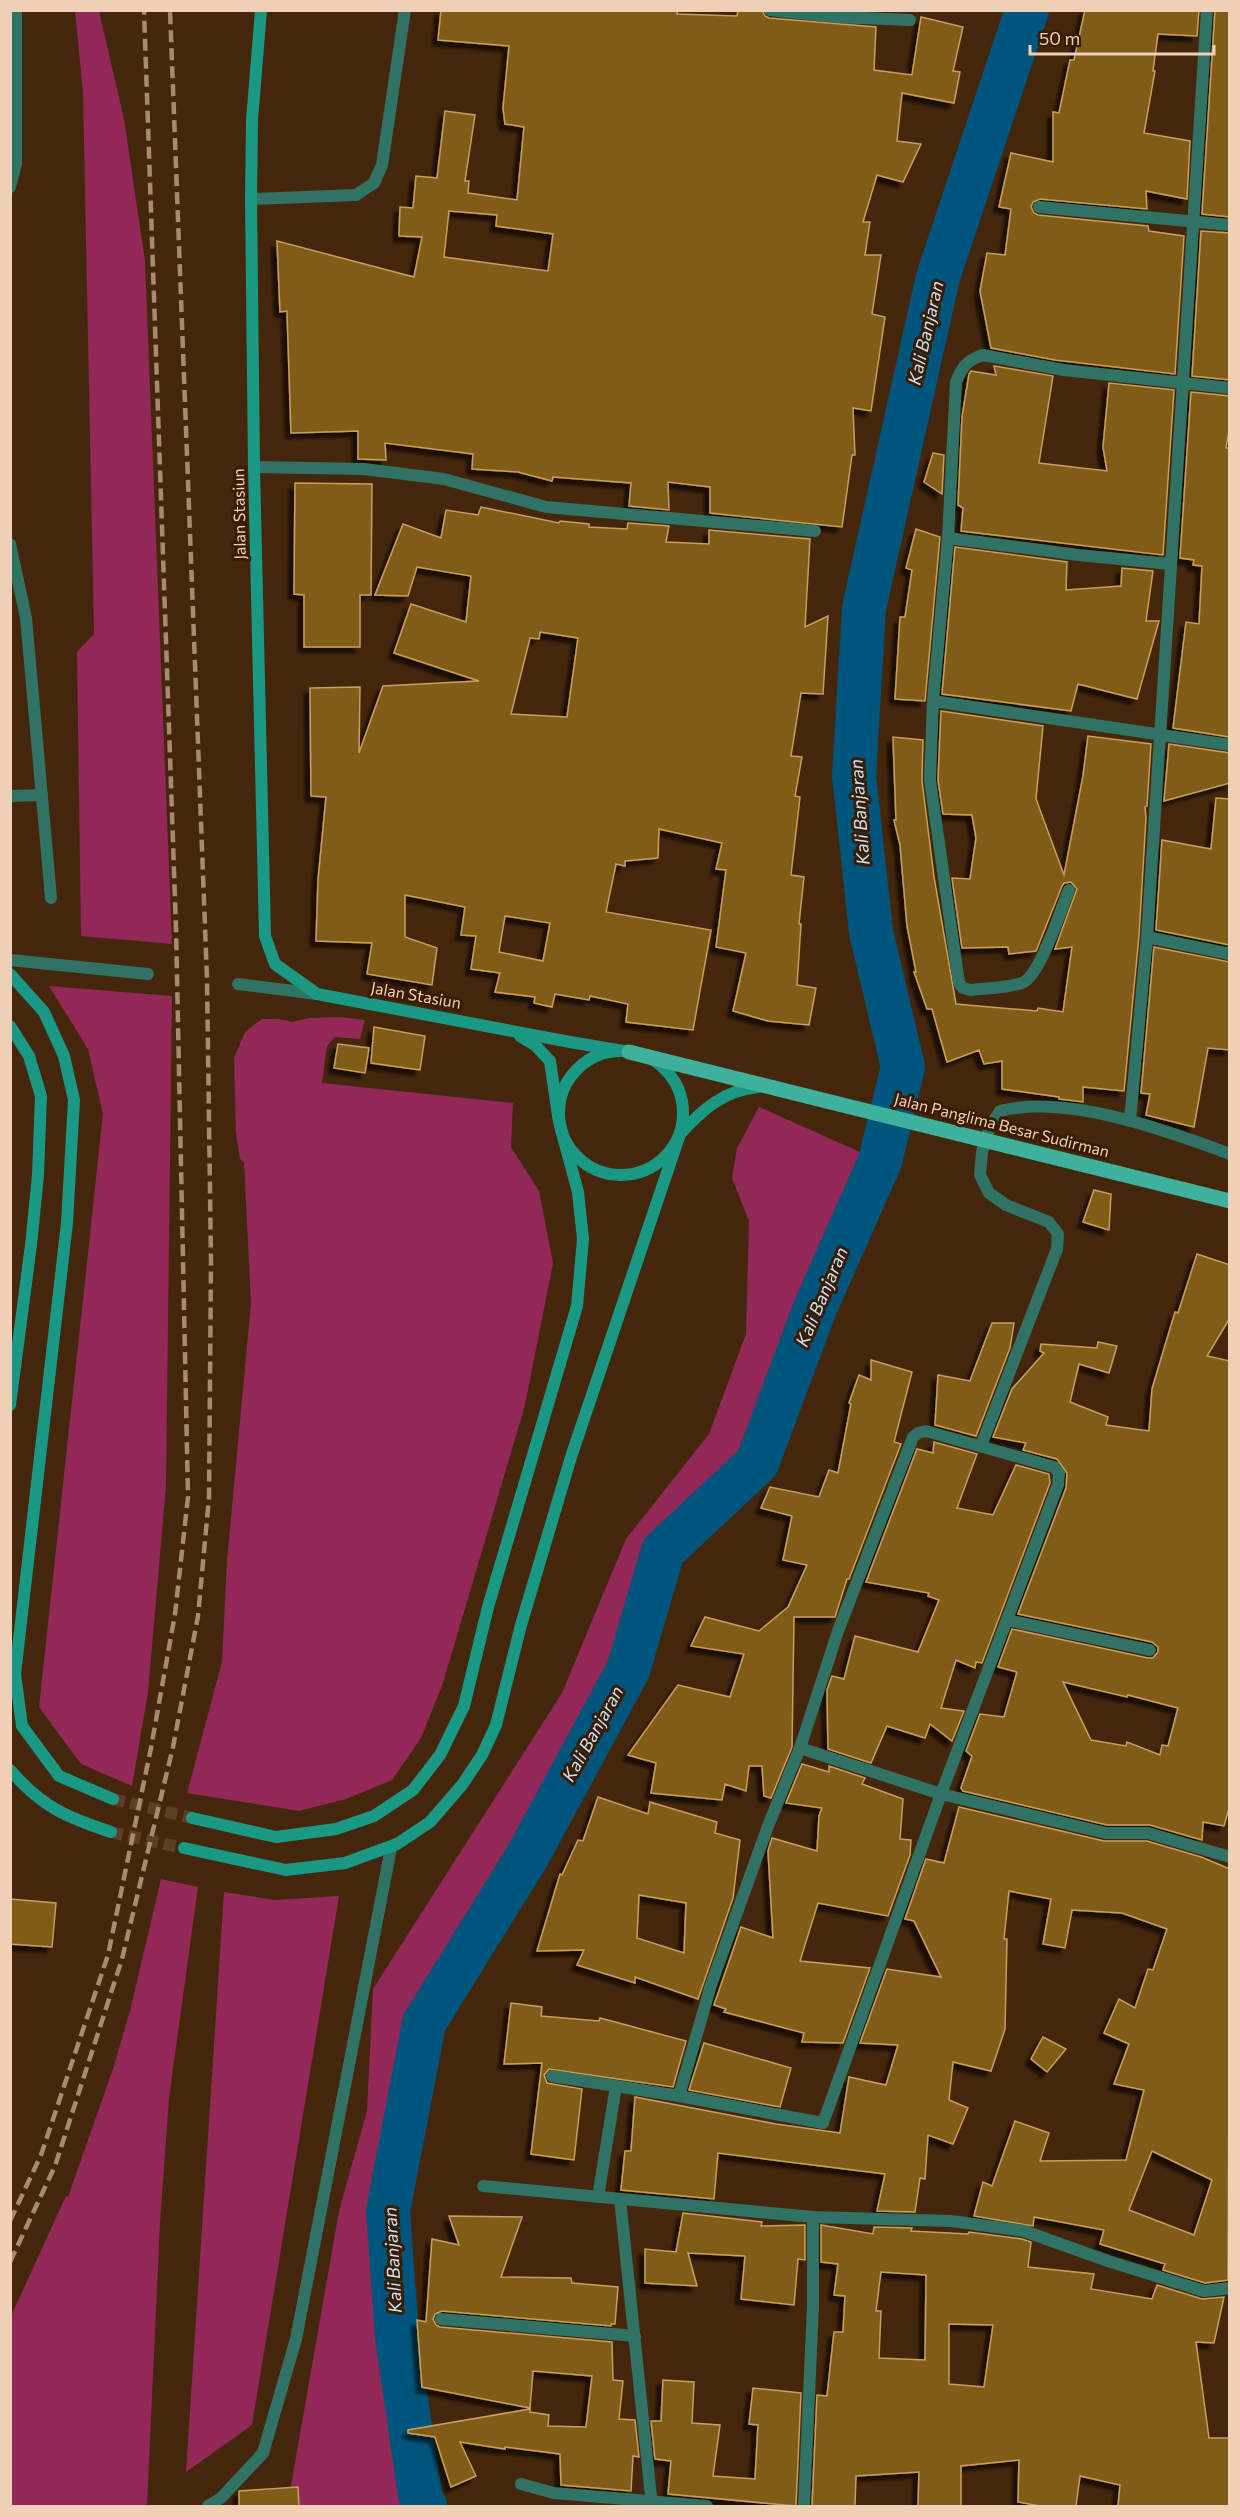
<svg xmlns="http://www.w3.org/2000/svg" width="1240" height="2517" font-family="Commissioner,sans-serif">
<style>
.green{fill:#922857}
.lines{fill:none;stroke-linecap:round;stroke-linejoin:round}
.river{stroke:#00557c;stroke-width:44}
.building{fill:#815c17;stroke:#c89e5c;stroke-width:1.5;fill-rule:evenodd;filter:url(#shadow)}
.secondary-tunnel{stroke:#5e3f26;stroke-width:12;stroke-dasharray:12 6;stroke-linecap:butt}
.lane{stroke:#307365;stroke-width:12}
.street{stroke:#307365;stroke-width:12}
.secondary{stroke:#199884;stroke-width:12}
.primary{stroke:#3db19b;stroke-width:15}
.rail{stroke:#a98a71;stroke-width:4.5;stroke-dasharray:12 6;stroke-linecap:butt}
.labels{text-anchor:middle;stroke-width:6;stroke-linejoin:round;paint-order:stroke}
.street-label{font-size:16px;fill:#f0cfb7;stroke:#391c03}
.water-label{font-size:18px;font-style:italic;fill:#c8e2f4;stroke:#391c03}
</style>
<defs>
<filter id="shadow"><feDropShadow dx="-5.5" dy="5.5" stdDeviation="1.5" flood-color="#0009"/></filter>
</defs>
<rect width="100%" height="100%" fill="#44260c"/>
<g class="green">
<polygon points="75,11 99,11 124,119 145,261 172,944 81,936 77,652 94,634 83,92"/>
<polygon points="49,986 172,996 166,1486 148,1692 132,1786 81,1764 39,1707 103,1114 88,1049"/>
<polygon points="341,1017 365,1020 360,1039 335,1037 327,1046 322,1083 513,1103 511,1147 539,1191 553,1263 525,1405 443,1683 421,1738 392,1780 346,1799 299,1811 187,1793 222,1662 227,1561 251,1303 244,1162 240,1159 236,1133 234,1058 245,1032 262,1019 279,1019 292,1022 309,1018"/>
<polygon points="759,1107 880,1161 815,1308 757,1463 663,1551 628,1670 528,1855 424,2023 388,2211 397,2337 420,2495 425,2506 292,2506 289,2497 339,2211 367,2111 373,1989 562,1693 626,1539 709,1434 746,1334 749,1221 732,1178 737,1148"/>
<polygon points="161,1879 198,1887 169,2098 160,2223 147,2506 11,2506 11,2316 66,2196 68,2197 113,2069 130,2011"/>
<polygon points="224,1892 274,1900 339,1896 252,2425 186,2472"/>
</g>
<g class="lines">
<polyline class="river" points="425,2506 420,2495 397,2337 388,2211 424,2023 528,1855 628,1670 663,1551 757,1463 815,1308 880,1161 903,1067 871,932 854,775 864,608 938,277 1027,10"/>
</g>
<g class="building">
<path d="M441,10H678L677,14L737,16L738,10H762L765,16L769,18L876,27L874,70L912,75L921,17L963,27L953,71L960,72L954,103L902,93L897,141L921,144L903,182L877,175L863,222H870L865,255H881L872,314L885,317L871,411L853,408L855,455H852L842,527L710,513V487L668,482L669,510L629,506L631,483L553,477L552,481L518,472L472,469L473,454L385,443L386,460L358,459V431L291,433L287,311L280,312L277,241L414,277L422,237L399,236L400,207L413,208L416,176L437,178L445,111L475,115L465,181H469L468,193L517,200L524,127L505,124L503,108L509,46L438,40ZM449,211L497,215L496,226L553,234L548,271L444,257Z"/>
<polygon points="1085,10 1199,10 1197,36 1158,34 1153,71 1155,71 1144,133 1190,141 1187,199 1146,191 1147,209 1040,199 1033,202 1031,207 1034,213 1038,215 1148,226 1149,231 1184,236 1175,374 1055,360 991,348 980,291 987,253 1005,255 1011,209 999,207 1011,153 1053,162 1053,112 1059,113 1070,60 1074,60"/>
<polygon points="1215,10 1230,10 1230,217 1202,214"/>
<polygon points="1201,231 1230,233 1230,380 1192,376"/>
<polygon points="994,366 1053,376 1039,463 1107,471 1103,447 1109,383 1174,390 1163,555 961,531 963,508 958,505 962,417 969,374 971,371 996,375"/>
<polygon points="1191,392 1230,396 1230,425 1226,448 1230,448 1230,737 1173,728 1186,622 1199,624 1202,566 1193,565 1194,560 1180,558"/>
<polygon points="933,453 944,455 942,494 924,482"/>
<polygon points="295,483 372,484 371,595 360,595 360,647 304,647 304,595 294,594"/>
<path d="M481,507L559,523L560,521L589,524V527L627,529L628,523L669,526L666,542L709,544V530L810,539L805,627L828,616L823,694L801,693L791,756L802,757L795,796L800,797L791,875L804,877L799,924H801L797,985L816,988L809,1025L768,1021L733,1011L746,953L716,947L726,870L716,869L722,843L659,829L658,858L625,861V866L616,864L606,912L711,930L693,1030L626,1022L628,1004L590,996L589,1000L555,994L552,1007L534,1003L535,997L495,992L500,973L471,969L476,936L461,935L465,907L405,895V937L437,948L432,985L367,974L372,943L316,941L318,880L326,797L311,796L310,688L360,687L359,753L383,686L479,681L394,653L411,604L466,622L471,576L417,567L408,596L375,595L403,524L441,538L446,510L478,515ZM540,632L578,638L567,717L511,714L530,638L539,639ZM505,916L550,923L543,961L499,952Z"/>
<polygon points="916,529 940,537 925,701 895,699 900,617 905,617 912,570 906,568"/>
<polygon points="955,547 1067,562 1066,590 1121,586 1122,568 1153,571 1146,621 1159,621 1137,699 1078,684 1071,711 942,694"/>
<polygon points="941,711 1043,726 1036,799 1064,875 1083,776 1088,736 1151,744 1147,806 1145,807 1146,818 1139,936 1124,1091 1083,1087 1083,1102 1068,1100 1059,1099 1059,1097 1002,1089 1002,1061 984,1064 979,1050 947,1062 932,1009 927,1009 914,972 916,972 907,926 900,845 894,820 896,820 893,737 923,740 922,781 934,877 956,1004 1037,1011 1038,1008 1063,1012 1072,947 1055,949 1077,889 1071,882 1064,883 1062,886 1036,951 1009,954 1008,947 962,948 952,878 970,879 976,838 972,815 943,814 938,780"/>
<polygon points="1169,744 1230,753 1230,783 1164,801"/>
<polygon points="1216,798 1230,799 1230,945 1156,930 1162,840 1211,849"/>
<polygon points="1154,947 1230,962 1230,1050 1208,1048 1194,1127 1146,1115 1150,1094 1141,1093"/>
<polygon points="374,1027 425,1036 420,1070 371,1063"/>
<polygon points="338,1044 369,1048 365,1073 334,1068"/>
<polygon points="1094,1190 1111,1194 1109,1230 1083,1222"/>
<path d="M1197,1254L1230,1265V1318L1207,1356L1230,1361V1805L1224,1826L1203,1822L1202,1840L1150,1825H1107L963,1791L961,1788L972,1756L966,1751L980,1714L1004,1717L1017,1672L998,1667L1012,1629L1148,1658H1153L1158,1652V1647L1152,1642L1018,1614L1066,1488L1067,1473L1057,1459L1023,1450L1026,1443L993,1437L1012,1389L1044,1353L1040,1351L1041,1344L1097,1348L1098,1342L1117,1346L1109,1373L1079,1364L1070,1402L1108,1417L1106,1425L1149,1431L1152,1389L1175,1312L1178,1313ZM1063,1682L1127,1697L1128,1695L1178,1708L1168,1746L1162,1745L1160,1755L1127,1742L1126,1746L1091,1740Z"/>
<polygon points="992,1323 1014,1323 1010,1348 976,1436 935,1425 938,1375 970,1381"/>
<polygon points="871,1360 912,1372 894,1442 901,1444 849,1579 847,1579 835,1617 794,1617 792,1747 771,1798 764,1796 762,1766 749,1766 746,1791 725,1784 722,1800 651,1793 656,1763 628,1755 678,1685 730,1697 744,1654 691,1646 705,1617 759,1631 788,1607 807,1565 783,1560 792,1516 761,1508 770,1487 819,1497 829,1470 838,1473 851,1404 849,1403 859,1375 871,1380"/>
<polygon points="934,1442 977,1454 957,1508 993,1515 1016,1465 1049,1474 1050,1483 982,1663 976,1662 975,1668 956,1660 941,1708 964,1711 952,1741 930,1724 925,1738 887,1726 871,1763 828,1749 827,1690 832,1676 844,1679 855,1636 918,1652 939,1600 928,1596 929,1593 866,1582 917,1449 933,1453"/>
<polygon points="802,1764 829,1772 829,1766 865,1778 862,1784 903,1799 900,1839 911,1840 910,1855 888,1916 818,1903 800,1961 870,1968 843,2043 802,2042 804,2033 724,2012 726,2009 714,2005 741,1927 773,1938 768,1851 772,1838 817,1851 819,1816 822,1808 786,1803"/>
<path d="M598,1797L648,1814L650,1802L717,1822L715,1833L740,1840L733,1898L698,1999L635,1977V1983L577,1965L584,1950L537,1951L560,1874L562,1875L578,1840L583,1841ZM639,1895L686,1903L684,1953L637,1938Z"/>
<path d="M959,1807L1104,1841H1147L1201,1857L1230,1869L1228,2280L1205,2283L1163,2270L1165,2264L1100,2244L1104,2230L1034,2217L1033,2226L974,2216L983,2182L992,2186L1015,2121L1049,2133L1040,2161L1126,2160L1144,2090L1114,2084L1129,2044L1104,2033L1119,1999L1135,2008L1148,1969L1153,1970L1167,1929L1122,1913L1072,1910L1065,1948L1043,1944L1051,1899L1009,1891L1004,1939H1007L1005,2029L991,2071L953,2062L949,2100L968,2108L953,2144L928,2135L925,2179L920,2178L915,2212L877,2211L885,2174L718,2153L714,2199L621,2190L625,2151H631L635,2097L776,2124L840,2133L849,2077L886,2085L898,2045L860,2043L887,1969L941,1977L914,1921L905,1919L926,1859L944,1863ZM1152,2151L1212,2180L1194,2235L1129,2210Z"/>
<polygon points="10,1899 56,1903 52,1947 10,1944"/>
<polygon points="511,2003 542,2007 541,2016 599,2021 600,2018 686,2041 673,2087 549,2069 544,2075 547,2083 582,2089 574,2160 531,2154 542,2063 504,2064"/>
<polygon points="1043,2037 1066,2049 1047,2072 1031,2059"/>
<polygon points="704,2043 791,2068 780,2107 689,2090"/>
<polygon points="683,2213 762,2222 761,2226 805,2225 805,2260 798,2259 794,2305 741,2299 745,2256 688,2253 697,2286 645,2283 645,2249 676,2252"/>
<polygon points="449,2216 522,2217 501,2277 571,2278 572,2283 618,2287 615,2324 611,2324 611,2326 442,2311 435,2314 433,2319 436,2325 440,2327 612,2342 613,2380 623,2381 619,2419 635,2420 639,2457 633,2456 631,2491 561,2485 560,2454 505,2447 505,2449 460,2442 476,2476 451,2487 435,2437 408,2433 408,2430 530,2409 530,2412 549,2415 548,2426 586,2427 592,2376 533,2371 530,2408 422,2387 417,2320 426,2322 432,2239 459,2245"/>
<path d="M821,2225L873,2234L874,2227L912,2228L911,2231L968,2234L969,2232L1022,2239L1031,2242L1028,2267L1094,2274L1091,2289L1152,2299L1157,2285L1202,2299L1224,2297L1214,2343L1196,2342L1209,2438H1230V2506H1118L1120,2485L1080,2476L1076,2506H1040L1018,2502L1019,2460L961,2466V2506H918L919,2472L856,2476L855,2506H812L817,2395L827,2396L834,2332H843L845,2296L834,2295L838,2264L821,2262ZM881,2272L926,2275L925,2360L879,2358L881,2311H876ZM949,2324L993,2325L984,2387L949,2384Z"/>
<polygon points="663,2380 694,2382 692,2423 720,2425 713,2476 755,2479 758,2425 749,2424 753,2388 801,2393 796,2506 668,2494 671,2461 655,2459 651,2421 661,2421"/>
<polygon points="298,2487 299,2506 239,2506 239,2491"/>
</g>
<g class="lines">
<g class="secondary-tunnel">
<polyline points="113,1799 192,1818"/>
<polyline points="111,1832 184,1848"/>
</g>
<g class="lane">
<polyline points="10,187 16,164 16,10"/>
<polyline points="10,544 26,618 51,898"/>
<polyline points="10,796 42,795"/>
<polyline points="10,960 148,974"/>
<polyline points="238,984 317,994"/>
</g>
<g class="street">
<polyline points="770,10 835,17 910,20"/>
<polyline points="251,199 356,195 374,183 382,165 405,10"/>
<polyline points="1039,207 1230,225"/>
<polyline points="254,467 364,469 444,479 546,507 815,531"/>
<polyline points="948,538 1079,555 1170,564"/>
<polyline points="933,701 1230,745"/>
<path d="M1069,890C1061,909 1040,977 1022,983C1006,988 987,988 971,990L963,988L959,983L930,780L933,701L948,538L956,382C962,367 967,360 983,355L1064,370L1230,388"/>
<polyline points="1147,937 1230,954"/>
<polyline points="1130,1121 1147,937 1207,10"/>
<path d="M981,1446L1057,1249L1058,1234L1049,1222L1006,1205L989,1193L980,1175L982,1152L989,1129L1000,1111C1066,1094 1166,1130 1230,1154"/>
<polyline points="1007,1620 1150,1650"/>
<polyline points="800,1748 941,1794 1106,1833 1148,1833 1230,1857"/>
<polyline points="552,2076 616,2086"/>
<polyline points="483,2186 813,2217 951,2221 1024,2231 1108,2261 1204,2291 1230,2288"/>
<polyline points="598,2197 616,2086 679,2096 823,2123 941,1794 1058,1485 1059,1473 1054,1467 926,1431 918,1433 913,1437 838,1631 800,1748 768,1826 711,1985 679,2096"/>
<polyline points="620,2199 652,2506"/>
<polyline points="441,2319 635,2336"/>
<polyline points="521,2484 554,2493 707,2506"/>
<polyline points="208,2506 221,2498 263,2453 296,2339 391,1848"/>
<polyline points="804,2506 813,2306 813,2217"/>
</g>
<g class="secondary">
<polyline points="261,10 252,120 251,199 254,467 265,936 275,964 317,994 570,1042 629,1052"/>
<polyline points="10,974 44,1012 64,1056 74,1100 67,1223 15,1674 22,1726 59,1776 113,1799"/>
<polyline points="10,1026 29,1056 41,1096 38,1175 31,1245 10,1405"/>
<circle cx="621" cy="1113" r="62"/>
<path d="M10,1770C42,1807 66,1817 111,1832"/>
<polyline points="192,1818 276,1837 336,1829 374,1816 413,1790 440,1755 464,1706 488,1607 577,1306 583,1239 578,1192 559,1122 550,1061 535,1045 520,1036"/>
<path d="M184,1848L286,1870L345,1863L397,1844L430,1822L462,1785L482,1755L496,1725L521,1625L571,1457L680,1134C702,1110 724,1090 758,1087"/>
</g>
<polyline class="primary" points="629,1052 1230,1201"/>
<g class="rail">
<polyline points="10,2221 41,2155 108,1955 151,1748 175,1614 188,1497 176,928 144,10"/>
<polyline points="10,2262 55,2166 122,1959 173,1747 198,1616 209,1498 211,1262 207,979 170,10"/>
</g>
</g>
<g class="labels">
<g class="street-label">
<text transform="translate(239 514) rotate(-91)" y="6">Jalan Stasiun</text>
<text transform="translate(416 995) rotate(10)" y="6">Jalan Stasiun</text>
<text transform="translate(1002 1125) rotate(14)" y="6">Jalan Panglima Besar Sudirman</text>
</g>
<g class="water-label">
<text transform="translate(926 333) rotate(-77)" y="6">Kali Banjaran</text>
<text transform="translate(860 812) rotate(-94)" y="6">Kali Banjaran</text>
<text transform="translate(822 1297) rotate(-67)" y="6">Kali Banjaran</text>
<text transform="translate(593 1734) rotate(-61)" y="6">Kali Banjaran</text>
<text transform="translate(393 2260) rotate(-93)" y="6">Kali Banjaran</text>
</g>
</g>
<rect width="1240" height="2517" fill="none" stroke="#f0cfb7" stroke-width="24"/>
<path d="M1030 45v9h184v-9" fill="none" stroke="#f0cfb7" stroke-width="3"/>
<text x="1039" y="45" font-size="18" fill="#f0cfb7" stroke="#391c03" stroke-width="4.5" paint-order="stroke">50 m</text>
</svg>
